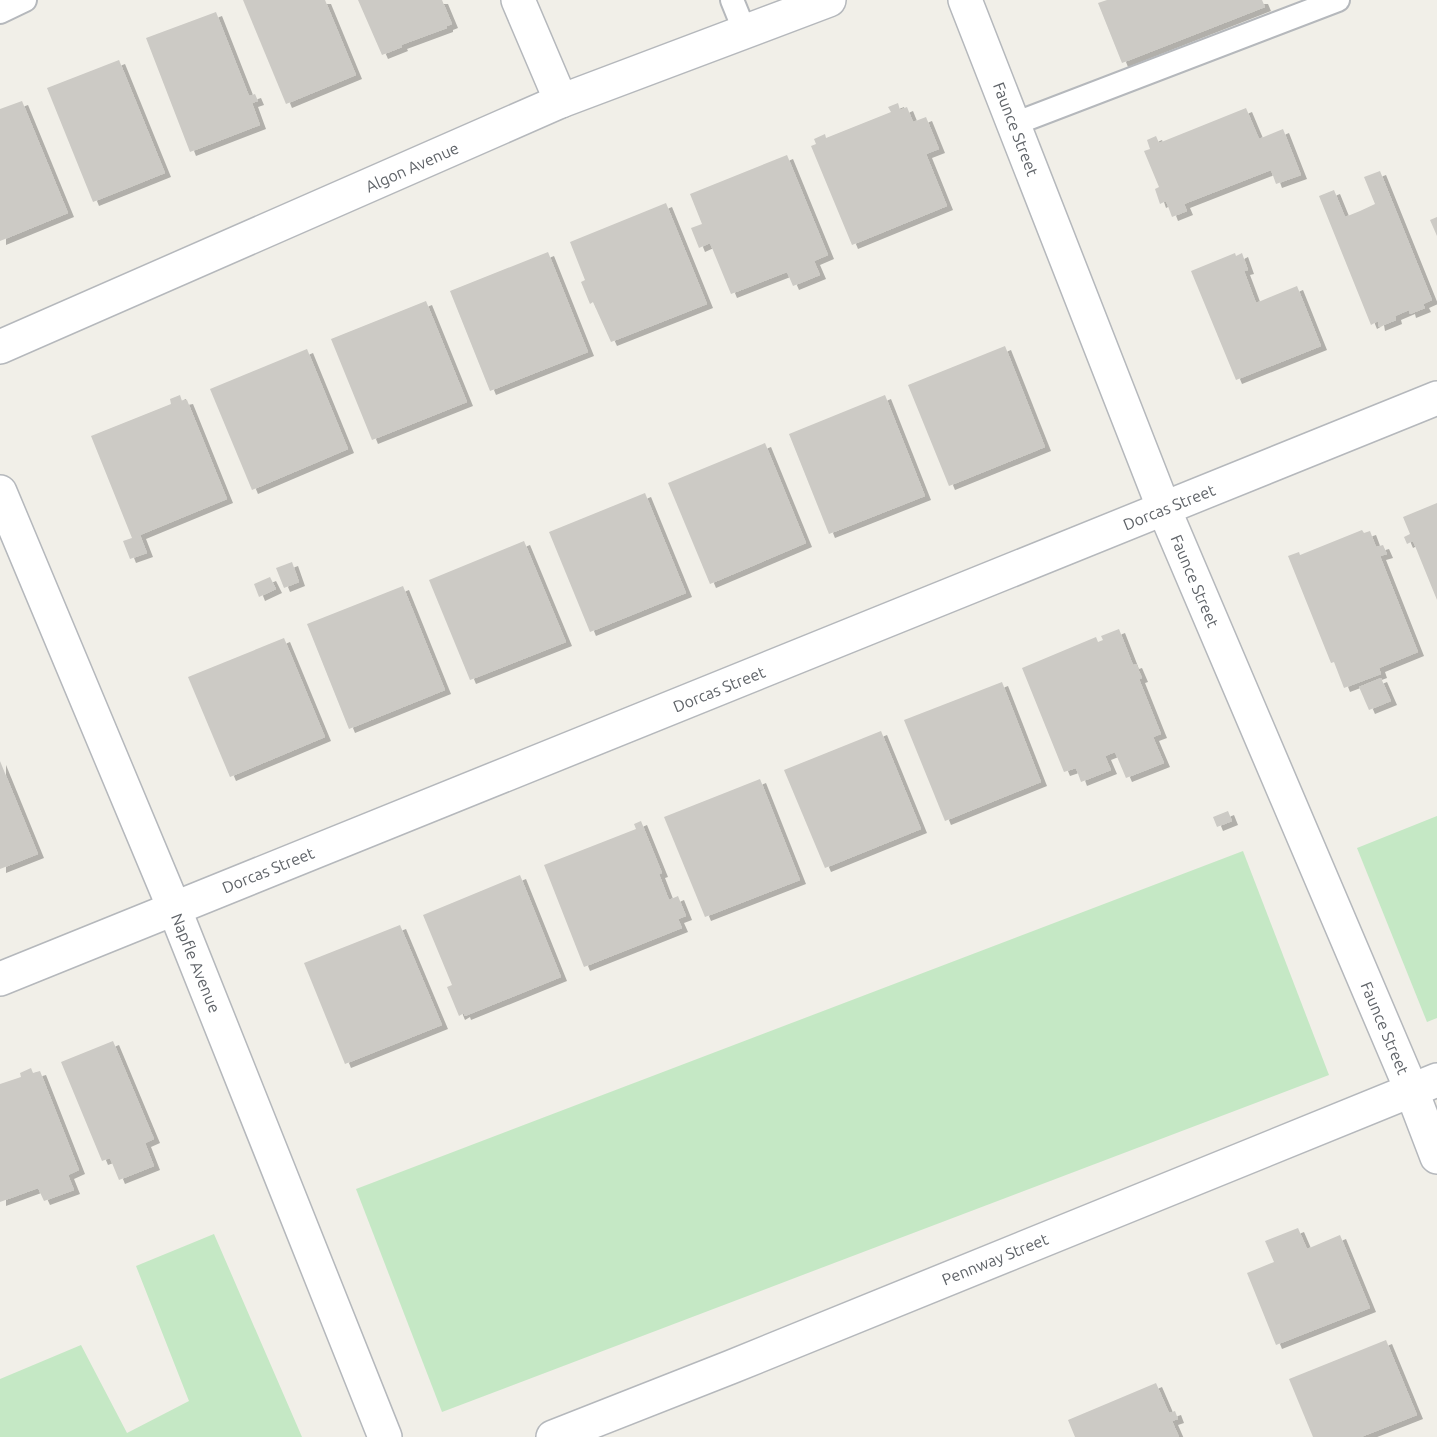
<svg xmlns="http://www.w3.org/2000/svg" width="1437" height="1437" font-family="Ubuntu,sans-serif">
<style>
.green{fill:#c5e8c5}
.building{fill:#cccac5;filter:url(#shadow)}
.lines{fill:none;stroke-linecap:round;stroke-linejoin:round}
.service-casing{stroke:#b5b8bc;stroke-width:26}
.minor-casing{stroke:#b5b8bc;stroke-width:36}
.tertiary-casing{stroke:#b5b8bc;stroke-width:36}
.service{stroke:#fff;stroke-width:22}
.minor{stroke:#fff;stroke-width:33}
.tertiary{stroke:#fff;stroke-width:33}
.labels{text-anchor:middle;stroke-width:6;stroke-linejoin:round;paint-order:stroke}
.street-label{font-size:16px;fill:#5f6368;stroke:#fff}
</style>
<defs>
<filter id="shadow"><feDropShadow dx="6" dy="4" stdDeviation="0" flood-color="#0004"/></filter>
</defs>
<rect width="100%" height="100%" fill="#f1efe8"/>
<g class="green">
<polygon points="1437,816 1437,1018 1427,1022 1357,848"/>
<polygon points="1243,851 1329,1075 442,1412 356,1189"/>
<polygon points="214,1234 302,1437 0,1437 0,1379 81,1345 127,1433 189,1401 136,1266"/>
</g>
<g class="building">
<polygon points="243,0 325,0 356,75 286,104"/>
<polygon points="358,0 442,0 452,24 447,26 447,28 401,45 402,47 382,55"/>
<polygon points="1107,0 1262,0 1265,7 1122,63 1098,3"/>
<polygon points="216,12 249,96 255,94 258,101 252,103 260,125 190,152 146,38"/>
<polygon points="119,60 165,173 93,202 47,88"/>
<polygon points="22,101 68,213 0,241 0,109"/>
<polygon points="898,103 900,110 907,107 913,122 926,117 939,149 926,154 947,206 852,245 811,146 816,144 814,139 825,134 826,138 891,112 888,107"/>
<polygon points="1246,108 1259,139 1283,129 1301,175 1276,184 1271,170 1184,204 1187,211 1172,217 1166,201 1160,204 1155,189 1159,187 1144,151 1150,149 1147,140 1156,136 1159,143"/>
<polygon points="787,155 828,255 814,261 820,275 793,286 787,272 731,294 710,243 699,248 691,228 702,224 690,194"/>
<polygon points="1380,171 1432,300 1423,304 1425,308 1410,314 1409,310 1395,316 1396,320 1379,327 1378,321 1371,325 1319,196 1334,190 1345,217 1360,211 1375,204 1364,177"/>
<polygon points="666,203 707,304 611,342 593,302 590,304 581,282 585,280 570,242"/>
<polygon points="1437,217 1437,236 1430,220"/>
<polygon points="548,252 588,352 490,391 450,291"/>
<polygon points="1235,253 1236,256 1242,253 1248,270 1244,271 1256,303 1297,286 1321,346 1236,380 1191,271"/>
<polygon points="426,301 467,402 372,440 331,339"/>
<polygon points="1005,346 1045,447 949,486 908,385"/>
<polygon points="307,349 348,449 252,490 210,389"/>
<polygon points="180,395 182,401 187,400 227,499 140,535 147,553 130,559 123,541 132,538 91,436 171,404 170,399"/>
<polygon points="885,395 925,496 829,534 789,434"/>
<polygon points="765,443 806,543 710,584 668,483"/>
<polygon points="645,493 686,593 590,632 549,532"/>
<polygon points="1437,503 1437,600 1413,541 1407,544 1404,537 1410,534 1403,517"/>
<polygon points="1362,530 1364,533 1370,531 1376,547 1383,545 1387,554 1380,556 1418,652 1379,668 1381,674 1344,688 1334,662 1331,663 1288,556 1299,552 1300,555"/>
<polygon points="524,541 566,642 470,680 429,580"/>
<polygon points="292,562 299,582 284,588 276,568"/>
<polygon points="270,577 276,589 259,597 254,584"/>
<polygon points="403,586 445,690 349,729 307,624"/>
<polygon points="1119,629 1133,665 1136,664 1142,678 1139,679 1161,734 1153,737 1164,763 1126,778 1115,752 1105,756 1111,770 1081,782 1076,768 1064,772 1022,668 1096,637 1098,642 1103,640 1101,636"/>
<polygon points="284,638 325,737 230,777 188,677"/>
<polygon points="1381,678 1391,701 1369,710 1359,687"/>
<polygon points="1002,682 1041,782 945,821 904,720"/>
<polygon points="881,731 921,829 825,868 784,770"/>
<polygon points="0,761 38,854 0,869"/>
<polygon points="760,779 800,880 705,917 664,817"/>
<polygon points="1228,811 1232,821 1217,827 1213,817"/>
<polygon points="641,821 662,873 659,874 669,900 678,896 686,916 678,919 682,928 584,967 544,865 636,829 634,824"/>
<polygon points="520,875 561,977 465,1016 464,1013 459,1016 447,987 452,985 423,915"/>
<polygon points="400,925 442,1025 345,1064 304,963"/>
<polygon points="113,1041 154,1139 145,1143 154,1166 119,1180 110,1158 102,1161 61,1062"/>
<polygon points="31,1068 33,1073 40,1071 79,1170 68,1175 74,1190 44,1201 38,1188 0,1202 0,1084 21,1077 20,1073"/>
<polygon points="1298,1228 1307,1249 1340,1235 1370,1308 1276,1345 1247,1273 1274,1262 1265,1241"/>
<polygon points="1386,1340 1417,1415 1361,1437 1313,1437 1289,1379"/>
<polygon points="1156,1383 1169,1413 1175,1411 1178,1419 1172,1421 1179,1437 1075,1437 1068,1420"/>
</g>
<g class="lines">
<defs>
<g id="service">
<polyline points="732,0 745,32"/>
<polyline points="0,12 25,0"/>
<polyline points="1014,124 1338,0"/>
</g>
<g id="minor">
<polyline points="518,0 561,101"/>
<polyline points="0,492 174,908 385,1437"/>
<polyline points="0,979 1437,398"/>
<polyline points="553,1437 731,1367 1437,1080"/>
</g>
<g id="tertiary">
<polyline points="965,0 1164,509 1411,1089 1437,1157"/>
<polyline points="0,347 561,101 829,0"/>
</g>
</defs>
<use href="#service" class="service-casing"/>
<use href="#minor" class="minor-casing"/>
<use href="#tertiary" class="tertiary-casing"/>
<use href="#service" class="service"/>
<use href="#minor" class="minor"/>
<use href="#tertiary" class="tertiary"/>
</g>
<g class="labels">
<g class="street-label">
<text transform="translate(1016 129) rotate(69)" y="6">Faunce Street</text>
<text transform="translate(412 167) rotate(-24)" y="6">Algon Avenue</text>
<text transform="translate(1169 507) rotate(-22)" y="6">Dorcas Street</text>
<text transform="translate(1195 581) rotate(67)" y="6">Faunce Street</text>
<text transform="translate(719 689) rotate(-22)" y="6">Dorcas Street</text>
<text transform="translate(268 870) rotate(-22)" y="6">Dorcas Street</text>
<text transform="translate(196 963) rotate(68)" y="6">Napfle Avenue</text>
<text transform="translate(1385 1028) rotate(67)" y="6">Faunce Street</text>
<text transform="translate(995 1259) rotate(-22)" y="6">Pennway Street</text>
</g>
</g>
</svg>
